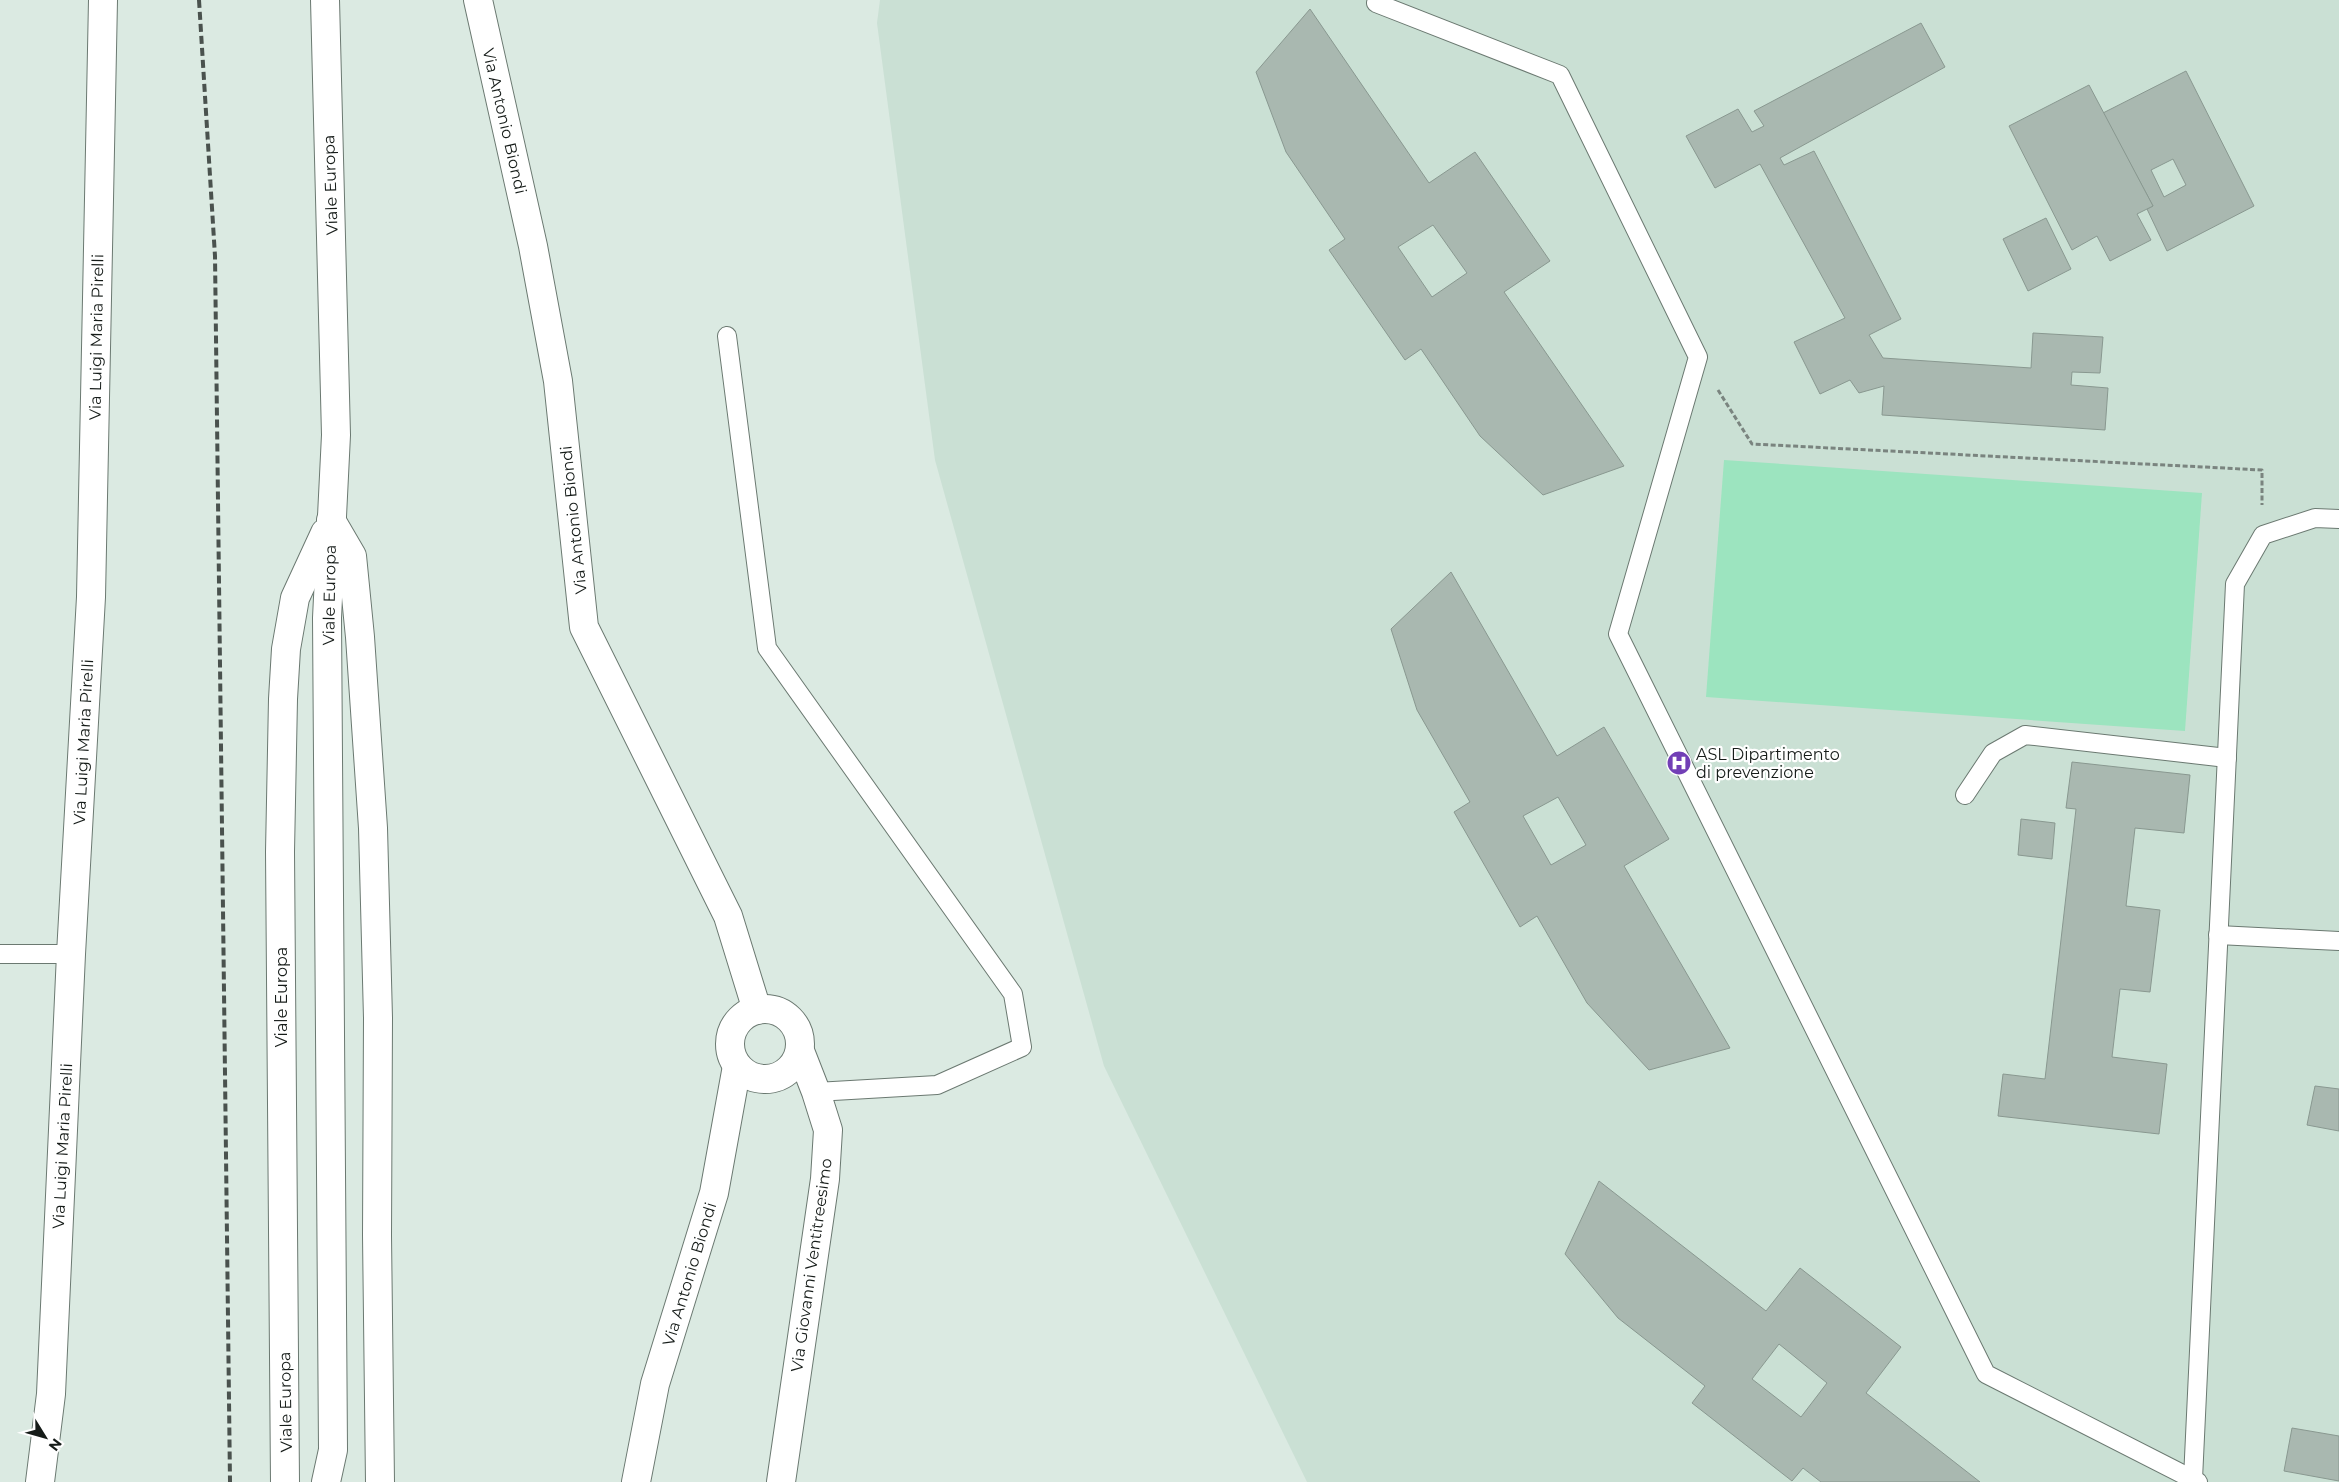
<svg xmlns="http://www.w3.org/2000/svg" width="2339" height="1482" font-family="Montserrat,sans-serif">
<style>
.built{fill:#cae0d4}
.green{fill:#9ce4bf}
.building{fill:#a9b8b0;stroke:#899890;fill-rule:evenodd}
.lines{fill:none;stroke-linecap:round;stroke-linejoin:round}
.lane-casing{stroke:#6b7971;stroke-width:20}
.street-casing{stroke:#6b7971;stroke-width:30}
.secondary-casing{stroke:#6b7971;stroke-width:30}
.primary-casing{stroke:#6b7971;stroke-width:30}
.path{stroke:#7a847f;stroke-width:3;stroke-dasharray:5 2.5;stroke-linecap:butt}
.lane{stroke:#fff;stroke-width:18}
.street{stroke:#fff;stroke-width:28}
.secondary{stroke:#fff;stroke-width:28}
.primary{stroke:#fff;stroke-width:28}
.rail{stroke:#4a524e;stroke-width:4;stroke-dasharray:8 4;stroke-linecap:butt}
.labels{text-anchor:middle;stroke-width:4.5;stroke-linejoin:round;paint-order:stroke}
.street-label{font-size:16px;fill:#151b18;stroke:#fff}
.poi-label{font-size:16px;fill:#151b18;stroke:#fff;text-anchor:start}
</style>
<rect width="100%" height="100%" fill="#dbeae2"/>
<polygon class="built" points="880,0 2339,0 2339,1482 1307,1482 1104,1066 935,460 877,23"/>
<polygon class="green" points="1724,460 2202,493 2185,731 1706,697"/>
<g class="building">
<path d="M1310,9L1429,183L1475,152L1550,261L1504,292L1624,466L1543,495L1480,436L1421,349L1405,360L1329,250L1345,239L1286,152L1256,72ZM1433,225L1467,273L1432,297L1398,247Z"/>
<polygon points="1921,23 1945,67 1780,158 1784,165 1814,151 1901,319 1869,335 1883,358 2031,368 2033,333 2103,337 2100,373 2072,372 2071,385 2108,388 2105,430 1882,415 1884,386 1859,393 1850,380 1820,394 1794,342 1845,318 1760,164 1715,188 1686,136 1738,109 1752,132 1764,126 1754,111"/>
<path d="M2186,71L2254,206L2167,251L2147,209L2153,206L2103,113ZM2173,159L2186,185L2164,197L2151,170Z"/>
<polygon points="2089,85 2153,206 2137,214 2151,240 2110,261 2097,236 2072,250 2009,126"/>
<polygon points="2046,218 2071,269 2028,291 2003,239"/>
<path d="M1451,572L1557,756L1604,727L1669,839L1624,866L1730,1048L1649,1070L1587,1003L1537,916L1520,927L1454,812L1470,802L1417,710L1391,629ZM1558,797L1586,845L1551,865L1523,816Z"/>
<polygon points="2072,762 2190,775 2184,833 2135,828 2126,906 2160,910 2150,992 2120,989 2112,1057 2167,1064 2159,1134 1998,1116 2003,1074 2045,1079 2076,809 2066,808"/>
<polygon points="2021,819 2055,823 2052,859 2018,855"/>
<polygon points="2315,1086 2339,1089 2339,1131 2307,1125"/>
<path d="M1599,1181L1766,1311L1800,1268L1901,1347L1866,1393L1980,1482H1821L1803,1468L1792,1481L1692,1403L1705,1386L1618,1318L1565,1254ZM1779,1344L1827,1383L1801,1417L1752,1379Z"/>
<polygon points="2292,1428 2339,1436 2339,1481 2284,1471"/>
</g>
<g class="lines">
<defs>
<g id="lane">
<polyline points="1376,3 1560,75 1698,357 1618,634 1986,1374 2198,1482"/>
<polyline points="727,336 767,648 1013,994 1022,1047 937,1085 816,1092"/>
<polyline points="1965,795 1993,753 2025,735 2227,758"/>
<polyline points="2218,935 2339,941"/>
<polyline points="0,954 71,954"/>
<polyline points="2193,1479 2235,584 2263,535 2315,518 2339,519"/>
</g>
<polyline id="street" points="636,1482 655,1384 714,1193 737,1066"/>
<g id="secondary">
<polyline points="478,0 533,246 558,381 584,627 728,916 757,1010"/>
<circle cx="765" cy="1044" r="35"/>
<polyline points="781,1482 825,1179 828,1130 816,1092 800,1051"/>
</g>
<g id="primary">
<polyline points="325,0 336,435 327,618 333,1450 326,1482"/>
<polyline points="331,520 352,556 360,637 373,828 378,1018 377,1235 380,1482"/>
<polyline points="40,1482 51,1394 71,954 91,597 103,0"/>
<polyline points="285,1482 280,852 283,699 286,649 295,598 325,533"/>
</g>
</defs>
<use href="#lane" class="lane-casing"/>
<use href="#street" class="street-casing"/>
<use href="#secondary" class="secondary-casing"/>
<use href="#primary" class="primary-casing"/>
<polyline class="path" points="1718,390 1752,444 2262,470 2262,505"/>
<use href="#lane" class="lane"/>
<use href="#street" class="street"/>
<use href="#secondary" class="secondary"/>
<use href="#primary" class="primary"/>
<polyline class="rail" points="199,0 215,256 230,1482"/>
</g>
<defs>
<symbol id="hospital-disc" viewBox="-11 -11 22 22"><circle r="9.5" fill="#723fb6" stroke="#fff"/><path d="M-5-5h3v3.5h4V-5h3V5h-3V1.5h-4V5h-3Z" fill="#fff"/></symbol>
</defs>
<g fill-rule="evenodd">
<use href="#hospital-disc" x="1665" y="749" width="28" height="28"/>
</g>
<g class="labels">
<g class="street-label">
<text transform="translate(505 121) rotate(77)" y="6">Via Antonio Biondi</text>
<text transform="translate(330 185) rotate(-92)" y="6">Viale Europa</text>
<text transform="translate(96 337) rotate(-89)" y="6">Via Luigi Maria Pirelli</text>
<text transform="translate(573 520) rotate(-96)" y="6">Via Antonio Biondi</text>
<text transform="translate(329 595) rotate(-89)" y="6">Viale Europa</text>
<text transform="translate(83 742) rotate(-87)" y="6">Via Luigi Maria Pirelli</text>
<text transform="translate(281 997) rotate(-90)" y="6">Viale Europa</text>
<text transform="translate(62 1146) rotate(-87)" y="6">Via Luigi Maria Pirelli</text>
<text transform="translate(811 1265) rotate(-82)" y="6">Via Giovanni Ventitreesimo</text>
<text transform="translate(689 1274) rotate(-73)" y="6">Via Antonio Biondi</text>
<text transform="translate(285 1402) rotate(-91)" y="6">Viale Europa</text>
</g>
<g class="poi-label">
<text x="1696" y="760">ASL Dipartimento<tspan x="1696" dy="18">di prevenzione</tspan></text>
</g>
</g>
<g transform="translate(45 1437) rotate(127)" stroke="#ffffff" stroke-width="4" paint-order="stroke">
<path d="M0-4L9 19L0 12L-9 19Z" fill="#151b18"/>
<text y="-8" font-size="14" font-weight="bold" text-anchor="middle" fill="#151b18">N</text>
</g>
</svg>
